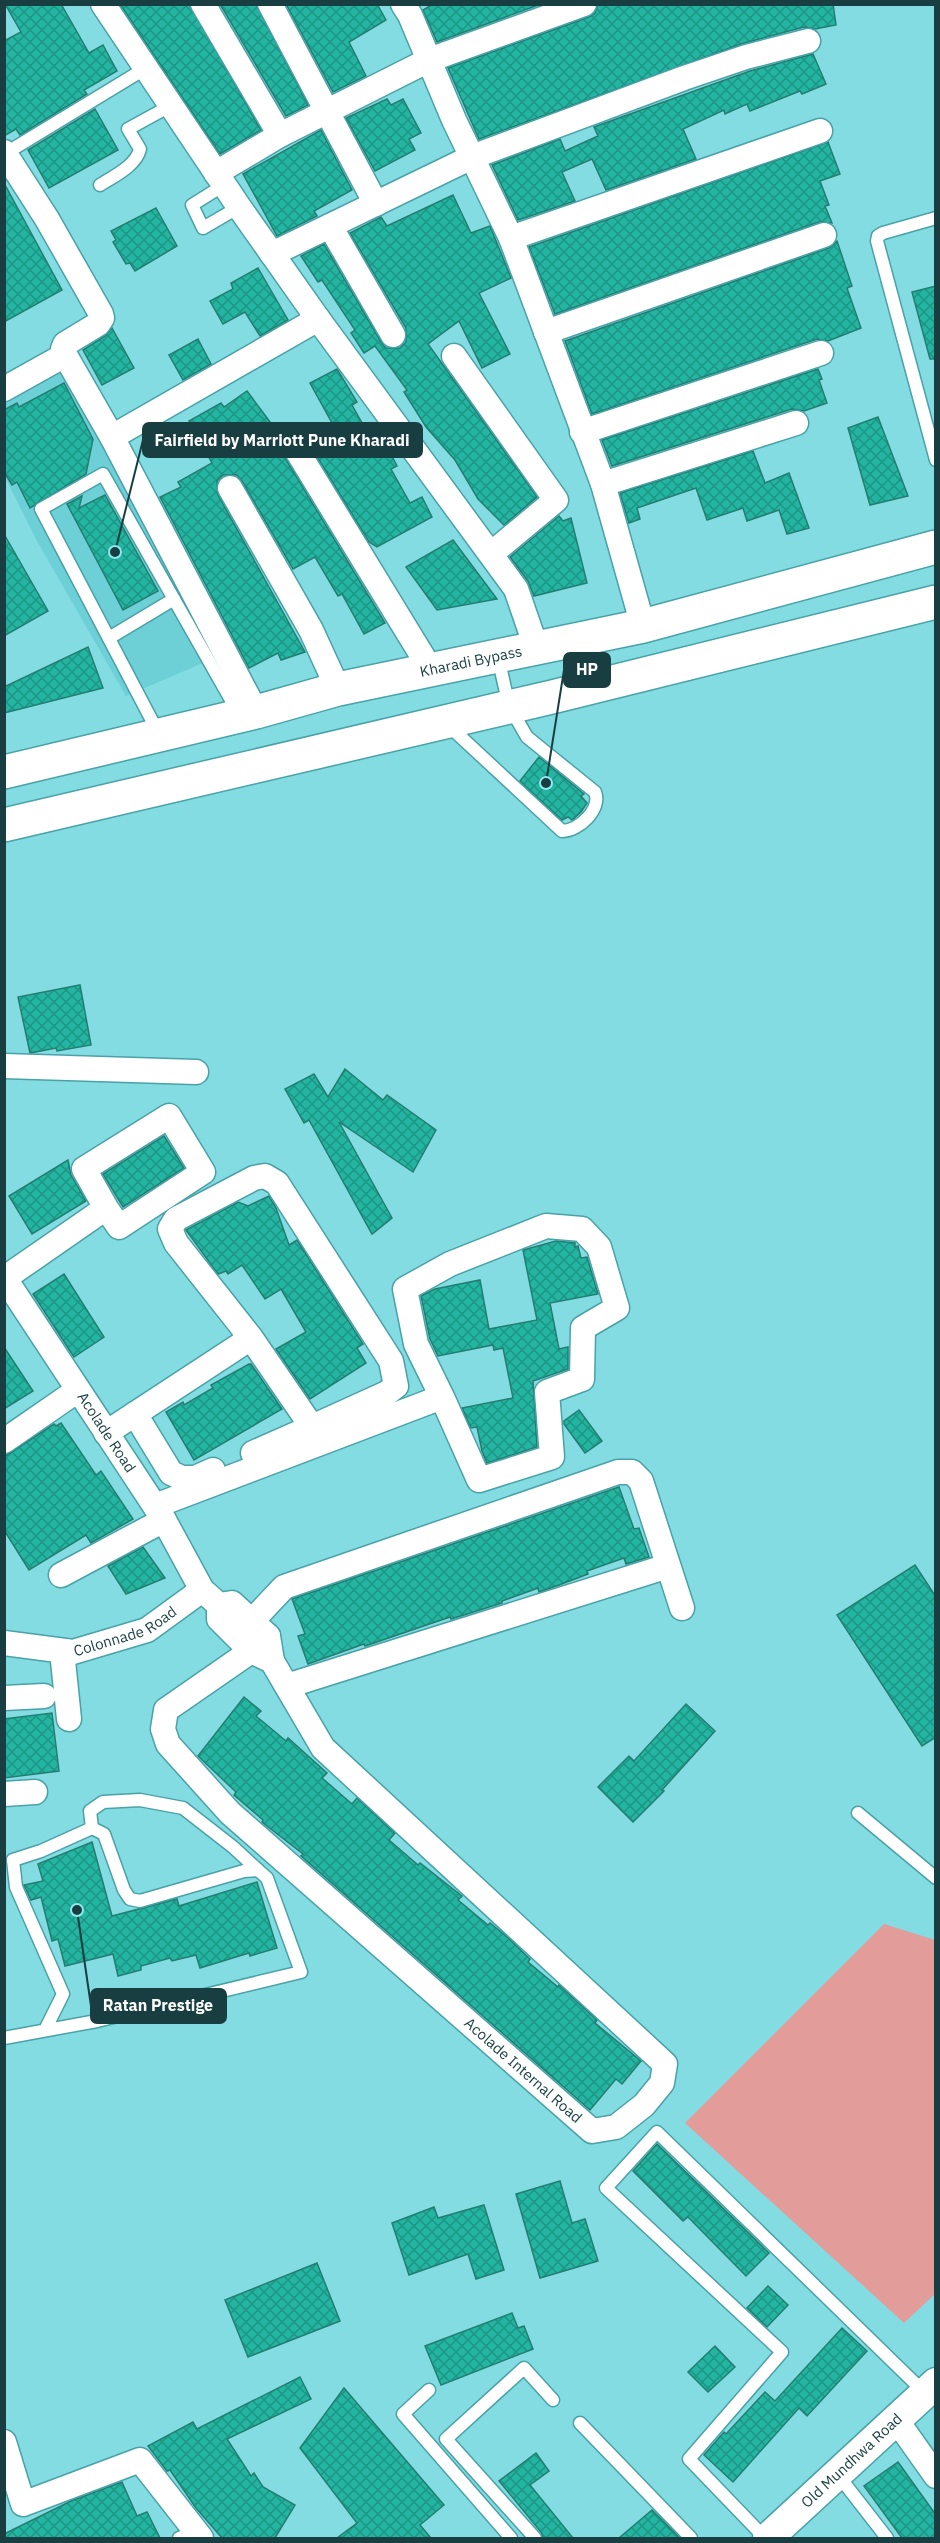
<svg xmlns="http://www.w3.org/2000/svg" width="940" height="2543" font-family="'IBM Plex Sans',sans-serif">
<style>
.built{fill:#6cd0d6}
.park{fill:#e29c9a}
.building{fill:url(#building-cross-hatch);stroke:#237e71;stroke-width:1.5}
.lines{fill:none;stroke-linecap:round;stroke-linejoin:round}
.service-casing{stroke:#48a2a8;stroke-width:15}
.minor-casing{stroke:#48a2a8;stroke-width:27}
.tertiary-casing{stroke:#48a2a8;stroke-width:33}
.trunk-casing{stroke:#48a2a8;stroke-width:36}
.service{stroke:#fff;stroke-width:12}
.minor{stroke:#fff;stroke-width:24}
.tertiary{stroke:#fff;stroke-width:30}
.trunk{stroke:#fff;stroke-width:33}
.labels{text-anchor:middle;stroke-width:6;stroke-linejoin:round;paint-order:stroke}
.street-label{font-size:15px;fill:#183e41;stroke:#90e9ef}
.leader{fill:none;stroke:#183e41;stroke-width:2}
.callout-dot{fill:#183e41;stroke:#90e9ef;stroke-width:2}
.callout{fill:#183e41;stroke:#183e41;stroke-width:2}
.callout-label{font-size:16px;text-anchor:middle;font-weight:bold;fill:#fff}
</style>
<defs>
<pattern id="building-cross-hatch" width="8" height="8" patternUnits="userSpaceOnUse" patternTransform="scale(1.5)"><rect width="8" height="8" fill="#23b5a1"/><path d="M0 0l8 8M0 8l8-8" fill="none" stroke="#1d9585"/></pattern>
</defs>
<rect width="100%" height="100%" fill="#83dce2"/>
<polygon class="built" points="60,369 217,657 126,696 37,541 5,477 5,399"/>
<polygon class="park" points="884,1924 935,1940 935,2294 904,2323 685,2123"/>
<g class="building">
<polygon points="5,4 61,4 89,53 103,45 117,71 84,90 87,94 20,135 16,129 4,136 4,41 21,32"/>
<polygon points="120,4 189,4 261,130 220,154"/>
<polygon points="220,4 256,4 308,105 286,116"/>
<polygon points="286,4 377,4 386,20 349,42 366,76 333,92"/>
<polygon points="433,4 541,4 437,42 423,10"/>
<polygon points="598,4 833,4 836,25 815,29 804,27 741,44 479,139 448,68 589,17 595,13"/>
<polygon points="813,54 826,84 802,94 800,91 750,111 747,104 725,114 724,110 683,129 696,159 606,190 592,159 562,172 575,201 518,220 492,165 560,139 565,151 598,136 594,127 750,71"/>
<polygon points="387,99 391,105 403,99 421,133 409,139 415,150 375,171 346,118"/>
<polygon points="95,109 118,150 49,188 28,150"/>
<polygon points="321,130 352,190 314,211 317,216 277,236 243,174"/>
<polygon points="828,142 840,174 820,181 829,205 825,206 832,223 819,222 555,314 529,247"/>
<polygon points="4,183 62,290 4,322"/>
<polygon points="453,195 471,233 490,226 511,278 479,293 510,354 482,368 459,321 428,344 537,497 504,525 478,499 455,460 426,427 404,392 407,390 375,346 364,353 351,333 355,330 322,280 318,282 301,256 324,244 381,342 386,348 400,348 406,342 406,328 350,233 381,217 387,226"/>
<polygon points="156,208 177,246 135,271 130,263 126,264 113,242 116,240 111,231"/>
<polygon points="837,241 852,286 847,288 861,328 828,341 817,339 592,414 565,341 829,248"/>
<polygon points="258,268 288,320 260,336 245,312 223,324 210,301 233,289 231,283"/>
<polygon points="936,286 936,359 930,359 912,292"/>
<polygon points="112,328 134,368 102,385 83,350 105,336"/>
<polygon points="198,339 211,364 183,380 169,355"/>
<polygon points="337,369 357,402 352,405 375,446 384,441 397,466 391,469 410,503 422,497 432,517 377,547 369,542 305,437 332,423 310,383"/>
<polygon points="818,369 822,379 819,380 827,403 804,411 792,409 612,466 602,440"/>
<polygon points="64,383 93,439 86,474 30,508 17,482 12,485 4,472 4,410 17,403 19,407"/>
<polygon points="247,391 279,434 277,441 279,448 385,623 364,634 342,594 338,596 315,557 293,569 242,481 237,475 223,475 217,481 218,495 305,652 281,660 278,653 249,668 160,497 181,487 178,482 212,463 189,421 221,403 224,407"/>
<polygon points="878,417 908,496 870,505 848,428"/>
<polygon points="753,451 765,483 789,473 809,528 787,534 779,510 747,521 743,508 707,520 696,488 637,508 640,519 629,523 620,493"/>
<polygon points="105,495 158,591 123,610 67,504 82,496 79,508"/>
<polygon points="559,516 563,521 571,518 587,583 534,596 528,581 510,557"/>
<polygon points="4,534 48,611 4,636"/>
<polygon points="453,540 497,599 437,610 406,567"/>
<polygon points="88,647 103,688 4,713 4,687"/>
<polygon points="539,757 584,794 581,796 587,803 581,812 572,820 568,817 562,820 520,781"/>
<polygon points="80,985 91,1045 57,1051 56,1048 30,1053 18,997"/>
<polygon points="345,1069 383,1100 387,1095 436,1130 413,1172 339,1122 392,1218 372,1234 309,1120 304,1123 285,1089 314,1074 328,1097"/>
<polygon points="164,1136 184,1168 123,1207 103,1174"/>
<polygon points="68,1160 71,1175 86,1201 32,1234 9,1196"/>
<polygon points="269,1196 276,1208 289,1245 297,1240 363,1344 357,1348 366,1363 310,1399 276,1349 306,1332 281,1289 265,1299 242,1265 228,1274 226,1271 218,1274 186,1230 238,1202 248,1206"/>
<polygon points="556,1241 575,1243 575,1247 578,1246 581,1258 587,1257 598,1294 550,1303 559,1349 568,1347 568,1369 533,1381 537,1447 487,1463 482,1451 477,1427 471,1428 462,1408 513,1398 503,1348 494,1350 493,1345 438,1356 430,1339 421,1296 435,1289 480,1280 489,1329 537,1320 523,1250"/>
<polygon points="64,1274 104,1337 74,1357 33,1294"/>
<polygon points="4,1347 33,1391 4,1409"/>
<polygon points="249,1364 251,1364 282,1409 194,1460 166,1412 183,1402 184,1405 213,1388 211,1385"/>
<polygon points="579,1410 602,1441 585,1453 564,1424 564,1421"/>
<polygon points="61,1423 96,1475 101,1471 133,1519 91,1543 86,1535 29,1570 4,1530 4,1457 54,1424 56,1426"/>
<polygon points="619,1487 634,1529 639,1528 649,1557 626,1564 624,1558 587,1571 588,1574 559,1585 539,1592 538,1588 502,1601 502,1603 451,1619 450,1617 365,1646 364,1644 308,1664 298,1636 305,1634 292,1599"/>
<polygon points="143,1547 165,1578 126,1594 108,1566"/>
<polygon points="915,1565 936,1597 936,1737 922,1746 837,1615"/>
<polygon points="244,1697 261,1711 256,1716 286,1741 288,1738 327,1773 322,1778 352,1804 357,1798 395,1833 389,1840 418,1865 420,1863 462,1896 458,1900 488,1925 490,1923 507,1937 530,1959 528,1962 558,1987 559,1985 597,2020 595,2023 641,2061 622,2084 616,2079 590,2110 301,1856 303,1854 262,1822 263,1820 234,1795 236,1792 198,1756"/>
<polygon points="686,1704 715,1731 662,1790 664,1791 633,1822 598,1787 629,1756 634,1761"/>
<polygon points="52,1713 59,1771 4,1778 4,1719"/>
<polygon points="92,1842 112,1916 177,1899 179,1906 257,1882 277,1948 250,1956 249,1953 200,1968 196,1955 172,1961 170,1958 141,1966 141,1970 118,1976 113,1954 65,1966 58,1939 52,1941 41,1897 31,1900 24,1885 43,1881 38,1864"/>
<polygon points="657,2144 769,2253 746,2276 688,2217 683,2221 633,2171"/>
<polygon points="560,2181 572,2223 585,2219 598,2261 540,2278 516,2194"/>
<polygon points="484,2205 504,2270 476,2279 468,2254 409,2275 392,2223 434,2207 438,2218"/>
<polygon points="317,2263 340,2321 248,2357 225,2300"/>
<polygon points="768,2286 788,2305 767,2327 747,2308"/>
<polygon points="512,2313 518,2328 524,2326 533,2349 441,2385 425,2346"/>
<polygon points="842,2328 867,2351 807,2416 799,2408 733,2482 704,2455 724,2432 726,2434 765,2392 775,2401"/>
<polygon points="715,2346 735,2367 708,2392 688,2372"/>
<polygon points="300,2377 311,2399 227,2439 251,2476 254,2473 263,2487 295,2505 275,2538 222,2538 196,2508 170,2470 167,2471 148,2446 193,2422 197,2429"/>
<polygon points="344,2388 444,2505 420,2525 431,2538 337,2538 357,2523 300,2448"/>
<polygon points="536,2453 549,2471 530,2485 573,2538 543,2538 541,2532 499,2481"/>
<polygon points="898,2462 936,2515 936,2538 902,2538 864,2486"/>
<polygon points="122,2482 137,2516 147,2512 160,2538 4,2538 4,2534 71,2501"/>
<polygon points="652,2510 680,2538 619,2538"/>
</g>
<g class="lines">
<defs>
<g id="service">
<polyline points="16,147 146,68"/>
<path d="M100,185C114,176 136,166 140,149L128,129L170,106"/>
<polyline points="224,185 192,205 203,228 239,207"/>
<polyline points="936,218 883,233 878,236 877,241 936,460"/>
<polyline points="109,638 174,599"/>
<path d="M449,726L562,831C579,831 602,809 595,792L527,737L509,706L498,657"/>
<polyline points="159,734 41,509 103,474 239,714"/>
<polyline points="858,1813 936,1878"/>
<polyline points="92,1828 90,1811 103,1802 140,1800 183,1808 233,1847 258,1870"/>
<polyline points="4,2038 97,2021 301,1972 267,1878 258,1870 244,1871 140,1901 130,1899 124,1890 104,1834 92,1828 41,1851 13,1860 16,1887 63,1994 45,2030"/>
<polyline points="429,2390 403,2414 511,2538"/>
<polyline points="580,2423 691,2538"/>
<polyline points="838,2475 887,2538"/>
<polyline points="179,2538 194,2532"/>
<polyline points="535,2538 446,2439 524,2368 553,2400"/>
<polyline points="765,2538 689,2459 782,2352 606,2188 657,2132 925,2393"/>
</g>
<g id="minor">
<polyline points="103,4 239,207 318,319 516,589 536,647"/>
<polyline points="203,4 280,135"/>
<polyline points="270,4 376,204"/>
<polyline points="403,4 410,15 454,120 511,238 603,484 643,626"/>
<polyline points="4,152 47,219 101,314 102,318 98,324 65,344 63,349 65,355 112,437 256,712"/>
<polyline points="216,173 280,135 429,60 584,4"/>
<polyline points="330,226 393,335"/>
<polyline points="511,238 820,131"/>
<polyline points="272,254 472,157 684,78 746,57 808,41"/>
<polyline points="546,332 824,235"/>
<polyline points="454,356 556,500 491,554"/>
<polyline points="4,389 65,355"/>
<polyline points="582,432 821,353"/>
<polyline points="112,437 318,319"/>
<polyline points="291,441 431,670"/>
<polyline points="603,484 796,423"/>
<polyline points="230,488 311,630 338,689"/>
<polyline points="4,1066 196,1072"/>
<path id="s1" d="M4,1277L164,1520L202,1590L219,1605V1619L251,1651L272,1661L268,1636L232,1603L219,1605"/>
<polyline points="5,1278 106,1208 119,1227 203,1172 169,1116 84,1169 106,1208"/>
<polyline points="135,1414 171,1473 182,1478 195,1478 213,1470"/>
<polyline points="106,1433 251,1338 312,1427 387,1393 396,1386 391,1361 277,1183 265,1176 254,1178 176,1219 170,1229 176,1243 251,1338"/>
<polyline points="4,1441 78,1390"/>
<polyline points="253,1453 312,1427"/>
<polyline points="155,1506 442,1397 416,1344 405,1289 450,1264 546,1226 582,1229 599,1247 617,1308 583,1328 582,1379 547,1392 552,1457 479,1480 442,1397"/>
<polyline points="61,1575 164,1520"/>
<polyline points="252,1621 284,1587 618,1472 632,1472 641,1481 682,1608"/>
<path id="s2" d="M268,1636L251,1651L166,1710L163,1729L168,1744L230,1813L592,2131L616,2127L644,2105L662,2083L665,2064L323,1748L272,1661"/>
<path id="s3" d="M4,1643L73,1652L147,1630L202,1590"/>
<polyline points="62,1651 69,1719"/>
<polyline points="287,1686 668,1566"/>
<polyline points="4,1698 44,1696"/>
<polyline points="4,1794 35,1792"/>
<polyline points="897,2421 936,2476"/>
<polyline points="4,2442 23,2504 140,2460 201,2538"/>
</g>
<g id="tertiary">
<path id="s4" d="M768,2538L936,2383"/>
</g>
<g id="trunk">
<path id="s5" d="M4,772L256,712L338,689L643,626L936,547"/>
<polyline points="4,825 552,697 936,602"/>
</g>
</defs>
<use href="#service" class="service-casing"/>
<use href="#minor" class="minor-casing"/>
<use href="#tertiary" class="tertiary-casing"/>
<use href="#trunk" class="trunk-casing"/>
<use href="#service" class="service"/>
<use href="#minor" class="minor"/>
<use href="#tertiary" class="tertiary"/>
<use href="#trunk" class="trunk"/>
</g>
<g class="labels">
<g class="street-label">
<text dy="5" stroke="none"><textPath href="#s5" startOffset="480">Kharadi Bypass</textPath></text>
<text dy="5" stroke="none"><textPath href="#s1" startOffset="186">Acolade Road</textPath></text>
<text dy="5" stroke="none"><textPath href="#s3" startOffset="126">Colonnade Road</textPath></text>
<text dy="5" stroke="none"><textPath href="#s2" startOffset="644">Acolade Internal Road</textPath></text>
<text dy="5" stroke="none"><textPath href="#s4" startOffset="114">Old Mundhwa Road</textPath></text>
</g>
</g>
<path class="leader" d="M115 552L143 440M546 783L564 670M77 1910L91 2006"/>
<g class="callout-dot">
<circle cx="115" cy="552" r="6"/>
<circle cx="546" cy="783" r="6"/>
<circle cx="77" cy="1910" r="6"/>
</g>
<g class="callout">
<rect x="143" y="423" width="279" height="34" rx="6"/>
<rect x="564" y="653" width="46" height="34" rx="6"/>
<rect x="91" y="1989" width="135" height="34" rx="6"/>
</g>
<g class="callout-label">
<text x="282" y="446">Fairfield by Marriott Pune Kharadi</text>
<text x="587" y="675">HP</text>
<text x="158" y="2011">Ratan Prestige</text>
</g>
<rect width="940" height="2543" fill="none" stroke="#183e41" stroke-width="12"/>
</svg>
